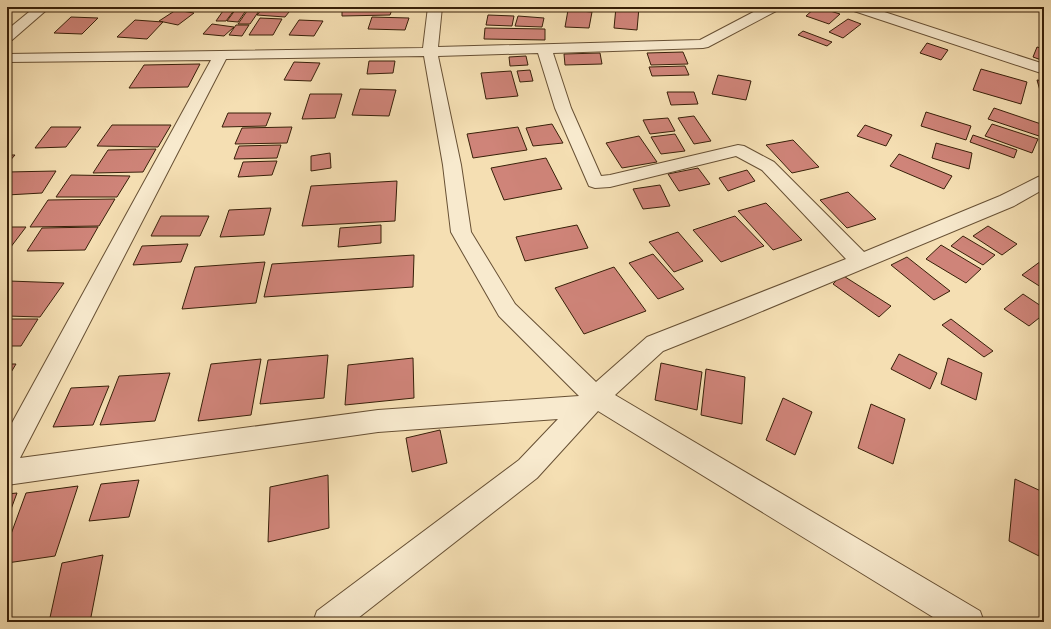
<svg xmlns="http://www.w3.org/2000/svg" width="1051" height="629" font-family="'EB Garamond',serif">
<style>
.building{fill:#cf8479;stroke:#382009}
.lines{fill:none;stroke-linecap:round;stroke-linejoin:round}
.minor-casing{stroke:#675034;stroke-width:2}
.minor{fill:#f8eace;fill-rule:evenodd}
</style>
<rect width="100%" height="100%" fill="#f5dfb3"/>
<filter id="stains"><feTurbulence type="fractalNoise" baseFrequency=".005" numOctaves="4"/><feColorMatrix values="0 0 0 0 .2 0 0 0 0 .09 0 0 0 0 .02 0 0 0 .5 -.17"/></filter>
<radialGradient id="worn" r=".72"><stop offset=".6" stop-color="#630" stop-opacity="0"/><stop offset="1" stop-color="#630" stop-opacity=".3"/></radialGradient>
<g class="building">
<polygon points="264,7 293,7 285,17 257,15"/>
<polygon points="342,7 393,7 390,15 342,16"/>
<polygon points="616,7 639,7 637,30 614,28"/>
<polygon points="816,7 817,7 840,14 829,24 806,16"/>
<polygon points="225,8 235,9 226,21 216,21"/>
<polygon points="236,9 247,9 238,22 227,21"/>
<polygon points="176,10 194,13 178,25 159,21"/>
<polygon points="568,10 592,12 589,28 565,27"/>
<polygon points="247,11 259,11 250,24 238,24"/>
<polygon points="488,15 514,16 512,26 486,25"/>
<polygon points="518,16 544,18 542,27 515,26"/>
<polygon points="71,17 98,18 82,34 54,33"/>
<polygon points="372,17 409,18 405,30 368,29"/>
<polygon points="260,18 282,19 273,35 249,35"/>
<polygon points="848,19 861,24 843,38 829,32"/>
<polygon points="135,20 163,22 147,39 117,37"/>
<polygon points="299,20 323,21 314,36 289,35"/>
<polygon points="212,24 234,27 224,36 203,34"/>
<polygon points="236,25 249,25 242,36 229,35"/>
<polygon points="485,28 545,29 545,40 484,39"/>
<polygon points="803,31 832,42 827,46 798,35"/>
<polygon points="927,43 948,50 941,60 920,53"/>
<polygon points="1037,47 1044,49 1044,61 1033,57"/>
<polygon points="683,52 688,64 651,65 647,53"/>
<polygon points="600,53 602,64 565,65 564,54"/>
<polygon points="526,56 528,65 510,66 509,57"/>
<polygon points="369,61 395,61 393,73 367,74"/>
<polygon points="294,62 320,63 311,81 284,80"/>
<polygon points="200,64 188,87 129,88 144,65"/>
<polygon points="685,66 689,75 652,76 649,67"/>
<polygon points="981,69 1027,82 1021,104 973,90"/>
<polygon points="530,70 533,81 520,82 517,71"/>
<polygon points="511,71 518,96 486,99 481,73"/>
<polygon points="718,75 751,81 746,100 712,94"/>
<polygon points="1037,80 1044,81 1044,95 1041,94"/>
<polygon points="360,89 396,90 389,116 352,115"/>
<polygon points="667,92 694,92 698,104 671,105"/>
<polygon points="310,94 342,94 335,118 302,119"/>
<polygon points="994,108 1044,125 1042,137 988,119"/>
<polygon points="926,112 971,126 966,140 921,126"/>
<polygon points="228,113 271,113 266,126 222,127"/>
<polygon points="694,116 711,141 694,144 678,118"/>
<polygon points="668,118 675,131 650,134 643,120"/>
<polygon points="552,124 563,143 533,146 526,128"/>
<polygon points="992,124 1038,139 1032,153 985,136"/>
<polygon points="112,125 171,125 158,147 97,146"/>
<polygon points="865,125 892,135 886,146 857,136"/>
<polygon points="51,127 81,127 66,147 35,148"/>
<polygon points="292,127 287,143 235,144 242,128"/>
<polygon points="518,127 527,150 473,158 467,134"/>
<polygon points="675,134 685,151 661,154 651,137"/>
<polygon points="973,135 1017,150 1014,158 970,142"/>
<polygon points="639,136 657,162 622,168 606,143"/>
<polygon points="793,140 819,167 792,173 766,145"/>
<polygon points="936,143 972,153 969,169 932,158"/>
<polygon points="281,145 277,158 234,159 239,146"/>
<polygon points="156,149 143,172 93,173 108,150"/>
<polygon points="330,153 331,168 311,171 311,156"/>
<polygon points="899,154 952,176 944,189 890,166"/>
<polygon points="7,155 15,155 7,164"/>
<polygon points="546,158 562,189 504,200 491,168"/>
<polygon points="277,161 272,175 238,177 243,162"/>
<polygon points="698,168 710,184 679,191 668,174"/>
<polygon points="747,170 755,181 728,191 719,178"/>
<polygon points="56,171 42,193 7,195 7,172"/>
<polygon points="71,175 130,176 117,197 56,197"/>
<polygon points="397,181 395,221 302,226 311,186"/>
<polygon points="660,185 670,206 643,209 633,189"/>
<polygon points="848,192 876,219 847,228 820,200"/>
<polygon points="115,199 99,226 30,227 48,200"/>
<polygon points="766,203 802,240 773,250 738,211"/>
<polygon points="271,208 264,235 220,237 229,210"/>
<polygon points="161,216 209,216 200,236 151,236"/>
<polygon points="735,216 764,246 721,262 693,230"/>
<polygon points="381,225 381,243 338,247 340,228"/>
<polygon points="577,225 588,248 525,261 516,237"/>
<polygon points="988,226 1017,244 1002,255 973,236"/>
<polygon points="7,227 26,227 7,252"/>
<polygon points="98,227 85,250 27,251 42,228"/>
<polygon points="678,232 703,261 674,272 649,242"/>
<polygon points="963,236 995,255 983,265 951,246"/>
<polygon points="188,244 181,262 133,265 142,246"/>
<polygon points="941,245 981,269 966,283 926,259"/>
<polygon points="653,254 684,289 658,299 629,263"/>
<polygon points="414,255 413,287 264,297 272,264"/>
<polygon points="907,257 950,291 934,300 891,265"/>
<polygon points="1041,261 1044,263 1044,289 1022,275"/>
<polygon points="265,262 256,303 182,309 195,267"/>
<polygon points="614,267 646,311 584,334 555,288"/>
<polygon points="842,275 891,306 879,317 833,284"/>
<polygon points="9,281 64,283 40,317 7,316 7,283"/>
<polygon points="1023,294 1044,308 1044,314 1029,326 1004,309"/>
<polygon points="7,319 38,319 21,346 7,346"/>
<polygon points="951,319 993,351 984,357 942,325"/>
<polygon points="899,354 937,373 930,389 891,369"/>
<polygon points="328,355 324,398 260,404 268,360"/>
<polygon points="413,358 414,398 345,405 348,365"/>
<polygon points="948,358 982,373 976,400 941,384"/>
<polygon points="261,359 251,415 198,421 211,364"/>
<polygon points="661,363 702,372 697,410 655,400"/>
<polygon points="7,364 16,364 7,379"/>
<polygon points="706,369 745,377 742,424 701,415"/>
<polygon points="170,373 155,421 100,425 119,376"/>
<polygon points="109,386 93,425 53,427 71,388"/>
<polygon points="783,398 812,412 795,455 766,440"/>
<polygon points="871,404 905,419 893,464 858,448"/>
<polygon points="440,430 447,463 412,472 406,438"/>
<polygon points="328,475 329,528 268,542 270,487"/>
<polygon points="1015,479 1043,492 1039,556 1009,541"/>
<polygon points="139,480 129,517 89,521 101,484"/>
<polygon points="78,486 55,556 7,563 7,545 26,493"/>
<polygon points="17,493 7,520 7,494"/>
<polygon points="103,555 90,622 49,622 62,563"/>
</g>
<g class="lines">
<defs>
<g id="minor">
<polygon points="35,7 50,7 12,40 7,41 7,30"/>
<path d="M428,7H442L438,47L700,40L763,7H780L778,10L708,47L703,48L553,53L571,108L601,176L610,175L738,145L744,146L774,162L864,252L1000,196L1038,177L1044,175V189L1014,206L743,319L663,351L615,395L980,611L984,622H941L598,411L537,478L353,622H313L317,611L519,460L558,419L378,432L7,485V432L211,60L7,62V54L423,48ZM538,53L555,108L589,186L595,188L610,187L736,156L762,170L846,259L647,337L596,382L515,304L471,232L461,165L438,56ZM424,56L443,165L451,232L499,316L579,396L378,410L20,458L226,59Z"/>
<polygon points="849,7 869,7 1044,64 1044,74 851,10"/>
</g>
</defs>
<use href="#minor" class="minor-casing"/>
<use href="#minor" class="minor"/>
</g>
<rect width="1051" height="629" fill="none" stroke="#f5dfb3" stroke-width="24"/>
<rect x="8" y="8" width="1035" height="613" fill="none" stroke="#382009" stroke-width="2"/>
<rect x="12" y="12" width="1027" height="605" fill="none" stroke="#382009"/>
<rect width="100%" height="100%" filter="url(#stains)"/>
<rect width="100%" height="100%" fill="url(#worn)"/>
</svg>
